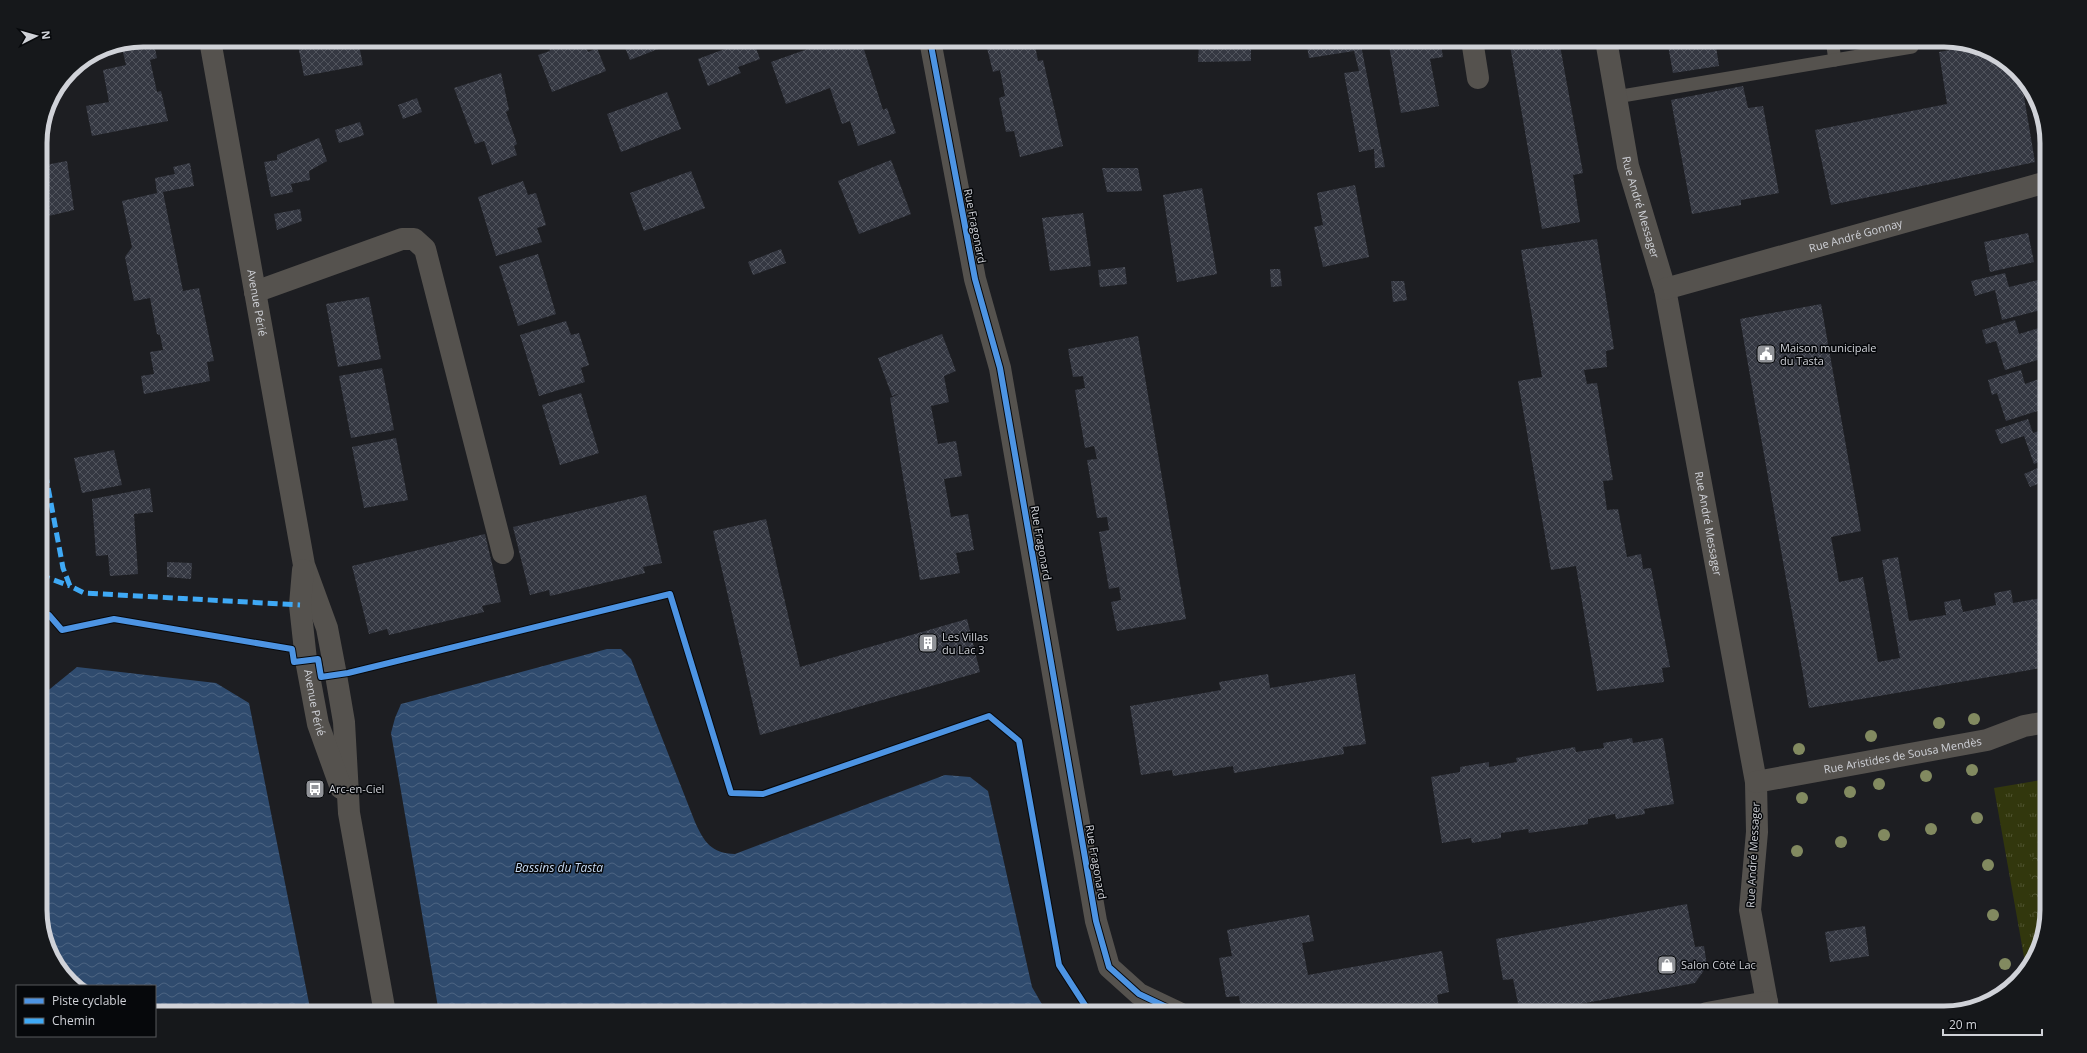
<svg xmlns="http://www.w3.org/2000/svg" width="2087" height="1053" font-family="'Open Sans',sans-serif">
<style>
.grass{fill:url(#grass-tufts)}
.park{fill:url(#park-crowns)}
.water{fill:url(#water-waves)}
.building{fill:url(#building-cross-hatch)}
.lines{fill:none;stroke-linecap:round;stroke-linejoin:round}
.lane{stroke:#55524e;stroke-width:13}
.street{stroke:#55524e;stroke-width:22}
.quiet{stroke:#3fa9f5;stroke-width:5;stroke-dasharray:10 5;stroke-linecap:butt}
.cycleway-casing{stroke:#06080b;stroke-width:8}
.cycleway{stroke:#4d94e3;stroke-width:6}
.tree{fill:#828a60}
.labels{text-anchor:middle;stroke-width:3;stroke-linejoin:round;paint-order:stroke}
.street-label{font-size:11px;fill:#d0d2d8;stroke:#06080b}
.poi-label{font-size:11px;fill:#d0d2d8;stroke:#06080b;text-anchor:start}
.water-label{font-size:12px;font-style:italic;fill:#c6daf3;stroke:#06080b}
.rim{fill:none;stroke:#d0d2d8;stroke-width:5}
</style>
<defs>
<pattern id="grass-tufts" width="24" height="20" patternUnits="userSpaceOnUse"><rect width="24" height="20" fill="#32370d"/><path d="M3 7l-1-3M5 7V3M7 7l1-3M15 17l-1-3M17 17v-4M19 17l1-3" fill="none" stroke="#4f5330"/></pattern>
<pattern id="park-crowns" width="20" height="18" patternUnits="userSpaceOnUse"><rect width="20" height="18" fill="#32370d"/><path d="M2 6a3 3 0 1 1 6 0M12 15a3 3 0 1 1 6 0" fill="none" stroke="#4f5330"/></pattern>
<pattern id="water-waves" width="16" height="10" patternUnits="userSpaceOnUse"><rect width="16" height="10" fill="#2f4b6e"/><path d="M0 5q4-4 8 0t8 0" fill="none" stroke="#4c6482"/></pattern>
<pattern id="building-cross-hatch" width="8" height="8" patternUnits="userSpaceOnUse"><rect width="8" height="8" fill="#353842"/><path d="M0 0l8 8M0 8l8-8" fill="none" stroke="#51545d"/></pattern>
</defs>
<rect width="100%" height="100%" fill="#1d1e22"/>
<polygon class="grass" points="2047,779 2047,910 2036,955 2026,968 1994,788"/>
<polygon class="park" points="2047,831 2047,910 2042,933 2034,915 2030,894 2031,866 2038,841"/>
<g class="water">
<path d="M607,649H621L631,659L695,822C704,842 711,853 735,854L945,775L970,777L988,791L1032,987L1047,1013H439L391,733L395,718L401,704Z"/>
<polygon points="77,667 216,683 249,703 311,1013 155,1013 155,986 79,986 57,967 40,917 40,697"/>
</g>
<g class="building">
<polygon points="143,40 153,40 157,58 150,60 157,92 161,91 168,121 92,136 86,106 109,102 103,70 126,65 121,44"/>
<polygon points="297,40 358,40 363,65 304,76"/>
<polygon points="546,40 583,40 588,52 597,48 606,71 552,92 538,55 550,51"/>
<polygon points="622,40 681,40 630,60"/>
<polygon points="749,40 753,40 760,59 738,67 741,73 708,86 698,59"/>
<polygon points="833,40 861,40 883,110 887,108 896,133 858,146 850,121 842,124 830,88 786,104 771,62"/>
<polygon points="985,40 1034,40 1038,61 1043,60 1063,146 1020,157 1014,131 1006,132 999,98 1005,96 1000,70 993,72"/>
<polygon points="1103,40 1113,40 1113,41 1104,43"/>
<polygon points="1167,40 1251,40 1251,61 1198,62 1199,44 1167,44"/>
<polygon points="1306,40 1360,40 1385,167 1375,168 1374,149 1359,152 1344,73 1359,71 1354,51 1309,58"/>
<polygon points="1388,40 1440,40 1443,57 1430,59 1439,106 1401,113"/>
<polygon points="1509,40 1559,40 1583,173 1573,175 1580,222 1542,229"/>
<polygon points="1667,40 1715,40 1719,66 1673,73"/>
<polygon points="1972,46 1989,51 2021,79 2035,162 1831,205 1815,130 1947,104 1939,52"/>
<polygon points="501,73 509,110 506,112 517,144 514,146 517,155 492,165 484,141 475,144 454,88"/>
<polygon points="1743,86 1748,108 1763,106 1779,193 1741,200 1741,205 1692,214 1671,100"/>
<polygon points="667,92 681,129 621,152 607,114"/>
<polygon points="417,98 422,112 403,119 398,105"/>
<polygon points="360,122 364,135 339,143 335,130"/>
<polygon points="319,138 327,161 309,171 310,180 291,184 293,192 271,197 264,162 277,160 277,155"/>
<polygon points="891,160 911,214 859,234 838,181"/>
<polygon points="67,161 74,210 40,218 40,166"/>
<polygon points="190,163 194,186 163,192 183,291 199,288 214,361 207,362 210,381 144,394 141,376 154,374 150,352 163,350 160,335 157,334 150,298 134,301 125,257 132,247 122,201 157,193 155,178 175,174 173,167"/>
<polygon points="1102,168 1138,168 1142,191 1107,192"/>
<polygon points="691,171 705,208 644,231 630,193"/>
<polygon points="523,181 528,195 536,193 546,225 537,228 542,242 496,256 478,197"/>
<polygon points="1355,185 1369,257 1323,267 1314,227 1323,225 1317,193"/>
<polygon points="1202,188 1217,274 1177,282 1163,195"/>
<polygon points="300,209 302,221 277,230 274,214"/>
<polygon points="1083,213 1091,266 1050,271 1042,218"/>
<polygon points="2028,233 2034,262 1990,272 1984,242"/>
<polygon points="1597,239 1614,349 1606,351 1607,367 1584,370 1587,384 1597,383 1613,480 1603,481 1607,510 1618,509 1627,557 1641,554 1643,569 1651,568 1670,667 1662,668 1664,682 1597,691 1576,566 1551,570 1518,381 1542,377 1521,250"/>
<polygon points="781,249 786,263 753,275 748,262"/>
<polygon points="538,254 556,314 518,326 499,266"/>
<polygon points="1125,267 1127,284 1100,287 1098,270"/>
<polygon points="1270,269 1280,269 1282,286 1271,287"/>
<polygon points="2005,273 2009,287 2038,280 2045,309 2002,320 1995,290 1975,296 1971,281"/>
<polygon points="1391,281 1404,281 1407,300 1393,302"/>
<polygon points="369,297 381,359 338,367 326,304"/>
<polygon points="1821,304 1861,531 1831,537 1839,582 1863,577 1878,662 1900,658 1882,560 1898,557 1909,621 1946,615 1944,602 1960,599 1963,612 1996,605 1994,593 2011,590 2013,603 2047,597 2047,667 1809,708 1740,319"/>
<polygon points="2015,320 2019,334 2039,328 2047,357 2005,370 1996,341 1986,344 1982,330"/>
<polygon points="566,321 571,335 579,333 589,365 581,368 585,382 539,396 520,335"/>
<polygon points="942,334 956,371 944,376 949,402 931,406 938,444 956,441 962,476 944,479 951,517 968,514 974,550 956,553 960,573 920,580 890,398 901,393 892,396 878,358"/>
<polygon points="1138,336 1186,619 1117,631 1111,602 1121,600 1119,587 1109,589 1099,532 1109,530 1107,517 1097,518 1087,460 1097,459 1094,446 1085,448 1075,390 1085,388 1083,376 1073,377 1068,349"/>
<polygon points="382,368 394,430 351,438 339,376"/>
<polygon points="2021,370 2025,384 2039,379 2047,401 2047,408 2006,421 1997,393 1992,395 1988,380"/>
<polygon points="581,393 599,453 560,465 542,405"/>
<polygon points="2028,419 2033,433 2047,428 2047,459 2034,464 2024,436 2001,444 1995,430"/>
<polygon points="396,438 408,500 364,508 352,447"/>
<polygon points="114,450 122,485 82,493 74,458"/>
<polygon points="2047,464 2047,480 2030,487 2024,474"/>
<polygon points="150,488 153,512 134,514 138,574 110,576 108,555 96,556 92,499"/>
<polygon points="646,495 662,563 643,567 645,573 550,596 549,590 530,595 513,527"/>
<polygon points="766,519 800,667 967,619 980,672 760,735 713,531"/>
<polygon points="485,534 501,602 482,606 484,612 389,635 387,629 369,634 352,566"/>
<polygon points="167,562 192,563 191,579 167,577"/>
<polygon points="1268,674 1270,688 1355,674 1366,744 1343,747 1344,754 1234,773 1233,766 1173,776 1172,770 1141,775 1130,706 1221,690 1219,682"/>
<polygon points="1632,738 1633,743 1663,738 1674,804 1644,809 1645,814 1616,819 1615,814 1588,819 1588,824 1529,833 1528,829 1501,833 1501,838 1472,843 1471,838 1442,843 1431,777 1460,772 1460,767 1489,762 1489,767 1517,762 1516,758 1575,747 1576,752 1604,748 1603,743"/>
<polygon points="1687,904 1695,947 1704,946 1707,966 1695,983 1530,1013 1520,1013 1513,979 1503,980 1496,939"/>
<polygon points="1309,915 1314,941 1302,943 1308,975 1442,951 1449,992 1437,995 1440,1013 1255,1013 1254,1009 1245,1011 1241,1008 1239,996 1226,997 1219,958 1232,956 1227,930"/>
<polygon points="1865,926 1869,956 1830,962 1825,932"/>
</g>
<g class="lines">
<g class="lane">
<polyline points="1832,40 1835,60"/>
<polyline points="1616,97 1912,47"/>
</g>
<g class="street">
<path id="s1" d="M210,40L304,565L327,628L336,675L344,722L349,813L385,1013"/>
<polyline points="930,40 975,279 1000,368 1096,921 1109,967 1139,994 1179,1013"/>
<polyline points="1472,40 1478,78"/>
<path id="s2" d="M1606,40L1628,166L1665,289L1756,782L1757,832L1750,910L1769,1013"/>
<path id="s3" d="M1665,289L2047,182"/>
<polyline points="255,292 402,239 414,239 425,249 503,553"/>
<path id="s4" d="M303,570L300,605L306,660L318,724L341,788"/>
<path id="s5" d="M1756,782L1987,740L2024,726L2047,722"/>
<polyline points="1707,1013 1767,1002"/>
</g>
<g class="quiet">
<polyline points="40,444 63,568 70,586 84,593 300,605"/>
<polyline points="40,575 70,586"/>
</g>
<defs>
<g id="cycleway">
<polyline points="930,40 975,279 1000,368 1096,921 1109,967 1139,994 1179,1013"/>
<polyline points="40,611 49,615 62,630 114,619 292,649 294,662 318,659 321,677 348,673 670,594 731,793 763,794 989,716 1019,741 1059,965 1090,1013"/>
</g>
</defs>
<use href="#cycleway" class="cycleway-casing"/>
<use href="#cycleway" class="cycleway"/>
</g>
<g class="tree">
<circle cx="1974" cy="719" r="6"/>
<circle cx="1939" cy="723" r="6"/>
<circle cx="1871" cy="736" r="6"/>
<circle cx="1799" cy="749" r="6"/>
<circle cx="1972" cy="770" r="6"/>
<circle cx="1926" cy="776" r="6"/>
<circle cx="1879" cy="784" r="6"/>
<circle cx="1850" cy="792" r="6"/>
<circle cx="1802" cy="798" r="6"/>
<circle cx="1977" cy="818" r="6"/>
<circle cx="1931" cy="829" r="6"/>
<circle cx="1884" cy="835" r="6"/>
<circle cx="1841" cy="842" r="6"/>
<circle cx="1797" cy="851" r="6"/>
<circle cx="1988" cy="865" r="6"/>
<circle cx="1993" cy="915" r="6"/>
<circle cx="2005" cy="964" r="6"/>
</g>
<defs>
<symbol id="civic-square" viewBox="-11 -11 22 22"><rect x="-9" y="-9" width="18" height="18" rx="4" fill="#919398" stroke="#06080b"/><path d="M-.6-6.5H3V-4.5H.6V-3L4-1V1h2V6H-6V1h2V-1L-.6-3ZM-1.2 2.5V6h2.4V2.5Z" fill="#fff"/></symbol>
<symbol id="building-square" viewBox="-11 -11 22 22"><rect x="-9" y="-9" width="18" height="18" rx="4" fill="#919398" stroke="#06080b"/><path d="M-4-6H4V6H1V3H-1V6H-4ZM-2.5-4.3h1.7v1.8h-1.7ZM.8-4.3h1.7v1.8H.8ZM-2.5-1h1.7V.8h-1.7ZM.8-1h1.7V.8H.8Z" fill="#fff"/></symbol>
<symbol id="bus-square" viewBox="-11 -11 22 22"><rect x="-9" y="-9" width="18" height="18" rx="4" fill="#919398" stroke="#06080b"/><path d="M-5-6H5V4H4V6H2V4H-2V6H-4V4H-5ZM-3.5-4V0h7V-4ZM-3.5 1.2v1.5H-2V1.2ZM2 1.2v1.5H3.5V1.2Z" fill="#fff"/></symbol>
<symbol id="shop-square" viewBox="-11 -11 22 22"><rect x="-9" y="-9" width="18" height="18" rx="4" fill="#919398" stroke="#06080b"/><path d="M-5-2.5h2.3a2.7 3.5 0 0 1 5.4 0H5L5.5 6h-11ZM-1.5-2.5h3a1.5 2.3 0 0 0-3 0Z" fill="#fff"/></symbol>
</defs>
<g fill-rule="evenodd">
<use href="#civic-square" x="1755" y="343" width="22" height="22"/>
<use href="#building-square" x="917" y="632" width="22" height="22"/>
<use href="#bus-square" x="304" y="778" width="22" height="22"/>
<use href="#shop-square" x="1656" y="954" width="22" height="22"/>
</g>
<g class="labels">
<g class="street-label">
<text dy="4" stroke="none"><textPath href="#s2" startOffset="171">Rue André Messager</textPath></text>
<text transform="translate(975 226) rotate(79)" y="4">Rue Fragonard</text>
<text dy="4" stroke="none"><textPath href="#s3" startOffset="198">Rue André Gonnay</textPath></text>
<text dy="4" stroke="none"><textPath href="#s1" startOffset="267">Avenue Périé</textPath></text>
<text dy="4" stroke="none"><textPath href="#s2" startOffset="495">Rue André Messager</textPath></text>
<text transform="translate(1041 543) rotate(80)" y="4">Rue Fragonard</text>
<text dy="4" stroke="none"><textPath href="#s4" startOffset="134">Avenue Périé</textPath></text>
<text dy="4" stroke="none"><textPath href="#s5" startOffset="149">Rue Aristides de Sousa Mendès</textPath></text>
<text transform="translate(1753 855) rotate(-87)" y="4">Rue André Messager</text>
<text transform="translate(1096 862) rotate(80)" y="4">Rue Fragonard</text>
</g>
<g class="poi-label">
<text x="1780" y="352">Maison municipale<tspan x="1780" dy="13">du Tasta</tspan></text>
<text x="942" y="641">Les Villas<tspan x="942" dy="13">du Lac 3</tspan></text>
<text x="329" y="793">Arc-en-Ciel</text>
<text x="1681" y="969">Salon Côté Lac</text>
</g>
<g class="water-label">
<text x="559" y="872">Bassins du Tasta</text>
</g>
</g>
<path d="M0 0H2087V1053H0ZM143 47H1944A96 96 0 0 1 2040 143V910A96 96 0 0 1 1944 1006H143A96 96 0 0 1 47 910V143A96 96 0 0 1 143 47Z" fill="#16181b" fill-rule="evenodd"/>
<path class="rim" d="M143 47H1944A96 96 0 0 1 2040 143V910A96 96 0 0 1 1944 1006H143A96 96 0 0 1 47 910V143A96 96 0 0 1 143 47Z"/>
<rect x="16" y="985" width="140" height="52" fill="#06080b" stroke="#57595d"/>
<rect x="24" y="998" width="20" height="6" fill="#4d94e3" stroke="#57595d"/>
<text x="52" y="1005" font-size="12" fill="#d0d2d8">Piste cyclable</text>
<rect x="24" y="1018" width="20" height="6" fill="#3fa9f5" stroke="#57595d"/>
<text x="52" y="1025" font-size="12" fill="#d0d2d8">Chemin</text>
<g transform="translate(36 36) rotate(84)" stroke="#06080b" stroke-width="3" paint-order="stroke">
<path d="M0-3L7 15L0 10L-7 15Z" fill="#d0d2d8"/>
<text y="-6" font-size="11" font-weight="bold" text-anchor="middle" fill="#d0d2d8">N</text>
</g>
<path d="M1943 1029v6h99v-6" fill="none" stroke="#d0d2d8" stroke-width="2"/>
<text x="1949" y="1029" font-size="12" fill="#d0d2d8" stroke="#06080b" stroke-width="3" paint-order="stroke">20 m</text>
</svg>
